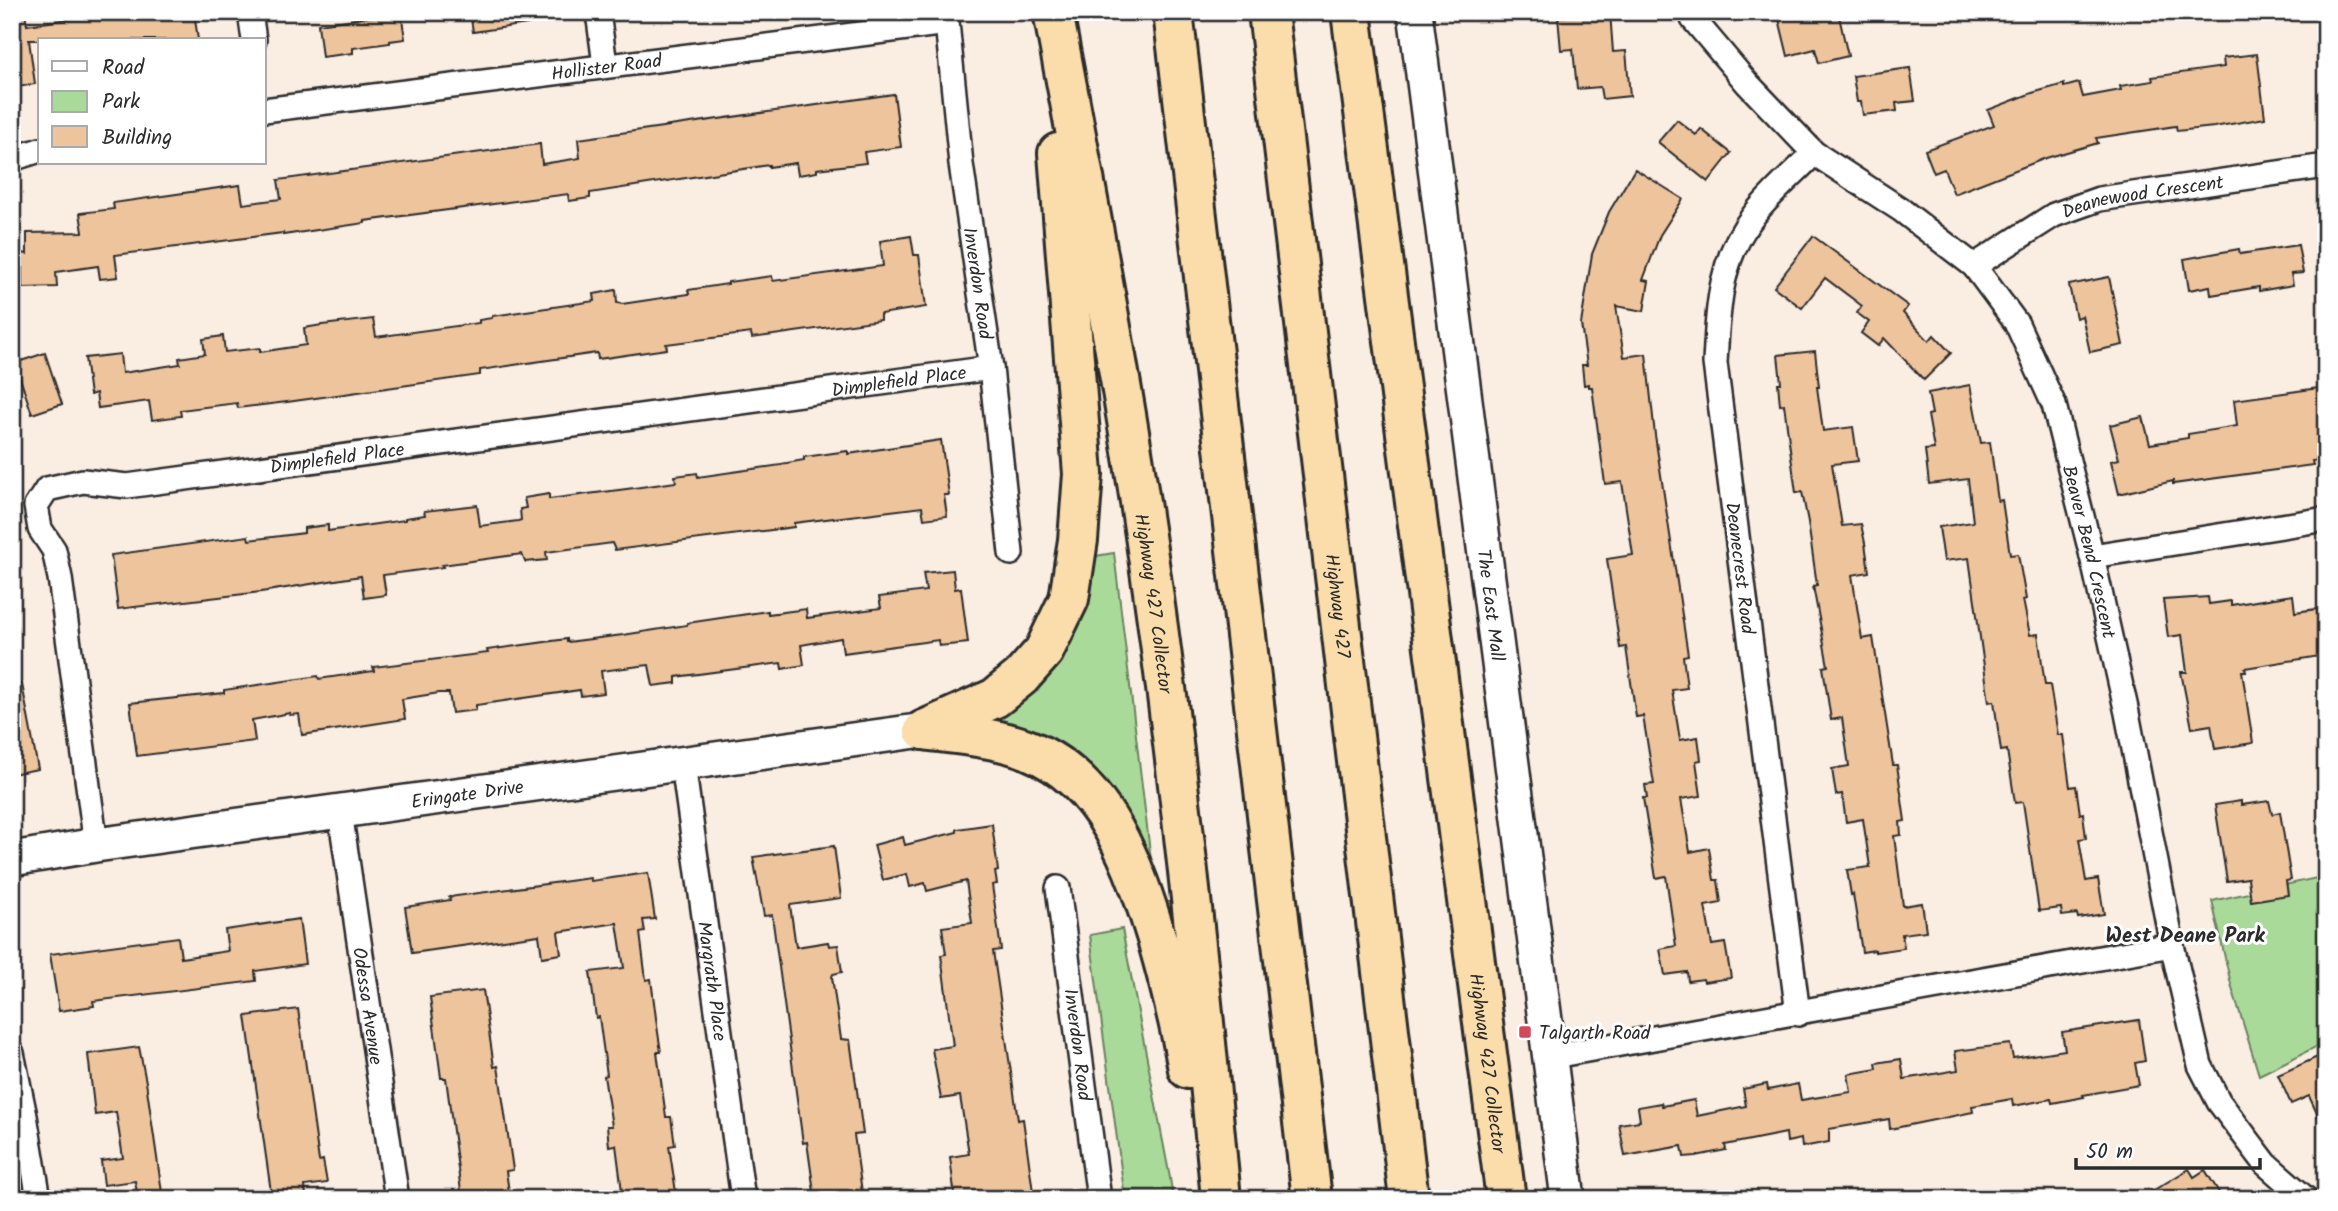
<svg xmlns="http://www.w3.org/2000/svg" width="2338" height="1211" font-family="Kalam,sans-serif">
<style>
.green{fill:#aada9a;stroke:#6a8262;stroke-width:2}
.building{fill:#eec49d;stroke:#2b2b2b;stroke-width:2}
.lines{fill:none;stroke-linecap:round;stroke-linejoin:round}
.street-casing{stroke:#2b2b2b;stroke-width:28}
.secondary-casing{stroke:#2b2b2b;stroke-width:38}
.highway-casing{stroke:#2b2b2b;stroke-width:44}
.street{stroke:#fff;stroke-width:23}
.secondary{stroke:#fff;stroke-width:33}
.highway{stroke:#faddab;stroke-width:38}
.poi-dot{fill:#d1495b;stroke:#fff;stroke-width:2.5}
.labels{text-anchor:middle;stroke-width:6;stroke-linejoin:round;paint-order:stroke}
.street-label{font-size:19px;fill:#2b2b2b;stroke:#fff}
.poi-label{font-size:19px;fill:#2b2b2b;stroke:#fff;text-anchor:start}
.neighbourhood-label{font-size:21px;font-weight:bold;fill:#2b2b2b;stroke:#fff}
</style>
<rect width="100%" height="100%" fill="#faede2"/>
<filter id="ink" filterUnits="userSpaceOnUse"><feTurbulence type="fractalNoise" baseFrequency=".0143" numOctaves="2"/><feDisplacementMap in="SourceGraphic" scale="14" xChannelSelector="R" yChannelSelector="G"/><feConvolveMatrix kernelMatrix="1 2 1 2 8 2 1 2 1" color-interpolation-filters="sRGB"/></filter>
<g filter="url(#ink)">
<g class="green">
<polygon points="1114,553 1153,877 1003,730 999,708 1075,618 1096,556"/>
<polygon points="2326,876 2326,1042 2259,1075 2231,984 2212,901"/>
<polygon points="1122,929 1170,1178 1173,1199 1125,1199 1090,935"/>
</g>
<g class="building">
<polygon points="12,12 25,12 27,25 119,12 194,12 198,40 29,40 35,84 12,88"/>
<polygon points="383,12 401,12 405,39 390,41 390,43 353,48 353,53 322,57 318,24 383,15"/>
<polygon points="470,12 527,12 528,24 473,32"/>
<polygon points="1581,12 1610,12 1613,52 1626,51 1630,96 1602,99 1600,87 1577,89 1573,49 1561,50 1558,17 1581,15"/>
<polygon points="1807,12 1838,12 1848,56 1819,63 1815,49 1788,56 1779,19"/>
<polygon points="2257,54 2265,118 2214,127 2177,131 2176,126 2096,138 2098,143 2046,158 1954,194 1944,169 1934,173 1925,150 1994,125 1988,110 2032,93 2064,84 2064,87 2079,83 2083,97 2121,90 2120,86 2153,81 2152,77 2224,67 2223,58"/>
<polygon points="1910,68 1915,101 1896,103 1897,111 1863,115 1861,102 1857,102 1853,76"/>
<polygon points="894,94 901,147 864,152 866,163 817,169 817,172 798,175 796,163 769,167 769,165 590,193 590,198 569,201 568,194 365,221 365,223 283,235 283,233 115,255 118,277 100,279 98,266 56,272 57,287 22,288 22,253 27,254 27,233 83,232 80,213 114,209 113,203 240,185 243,204 281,199 278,180 540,144 542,164 580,158 578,139"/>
<polygon points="1677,120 1696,135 1701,129 1731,153 1708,182 1658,142"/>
<polygon points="1635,169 1683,199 1660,235 1643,280 1649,281 1644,311 1616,306 1624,357 1646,354 1655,435 1688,655 1683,656 1687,688 1672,690 1680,740 1698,737 1701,760 1696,761 1701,796 1681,799 1690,852 1709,848 1714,880 1718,880 1721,903 1705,906 1712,945 1725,943 1731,978 1704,982 1703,979 1688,981 1687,972 1665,975 1660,949 1676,946 1666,876 1656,878 1643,798 1647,798 1645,785 1654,784 1643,716 1636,717 1626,647 1620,648 1607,559 1633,555 1622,482 1605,484 1592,387 1589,387 1589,384 1584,385 1582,365 1587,365 1581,324 1592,254 1609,212"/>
<polygon points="911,236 914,255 919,255 926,307 880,314 880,320 752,338 751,333 666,344 667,349 598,359 597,353 480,370 480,375 287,402 238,408 237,403 180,410 181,416 152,420 149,401 98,408 96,393 90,395 85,358 120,354 122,373 180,364 179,358 205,354 203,339 223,336 225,352 260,348 260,352 306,345 304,328 322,325 373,319 376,337 479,323 479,320 492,318 492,316 595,301 594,294 616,290 617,303 622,304 689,294 688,290 728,284 728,282 772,276 773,281 883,266 880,241"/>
<polygon points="1813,236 1908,306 1903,313 1929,341 1934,335 1951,353 1924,380 1884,338 1878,346 1861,333 1869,322 1857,313 1862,306 1825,278 1802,308 1774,287"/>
<polygon points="2298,245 2303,273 2291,274 2293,285 2259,291 2259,287 2211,295 2210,286 2189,290 2184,259 2239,249 2240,254"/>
<polygon points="2109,277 2123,345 2090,352 2082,316 2076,318 2069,285"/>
<polygon points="1815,351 1819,387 1817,387 1823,431 1853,427 1858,461 1832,464 1842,526 1861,524 1865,543 1869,572 1852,575 1862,639 1873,637 1893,765 1897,765 1905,821 1900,822 1901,835 1894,836 1903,906 1922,903 1926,931 1902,934 1904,948 1875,952 1875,950 1862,952 1853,894 1851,895 1847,870 1870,867 1863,819 1846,822 1842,794 1836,795 1832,769 1849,766 1842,718 1831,720 1823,667 1828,666 1813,586 1817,585 1808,522 1802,492 1796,493 1784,404 1780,405 1778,383 1781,383 1778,355"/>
<polygon points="45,353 62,404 32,414 15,363"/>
<polygon points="1970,385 1981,443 1990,442 1998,501 2002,500 2010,555 2018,554 2026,599 2023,600 2030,635 2038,634 2045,685 2050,685 2058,735 2063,735 2070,787 2076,786 2080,814 2083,813 2086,838 2079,839 2086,881 2098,879 2104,914 2078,918 2077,914 2062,916 2061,908 2039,911 2023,802 2015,803 2007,750 2001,751 1994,701 1989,702 1969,558 1944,561 1939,527 1973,522 1968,479 1929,484 1925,450 1934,449 1928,415 1932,414 1928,393"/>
<polygon points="2326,387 2326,459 2312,461 2313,465 2173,484 2173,481 2119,494 2111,461 2119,459 2110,425 2143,417 2150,444 2188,438 2188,434 2237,426 2234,400"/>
<polygon points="941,440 949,495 944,495 947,516 924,519 922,507 794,523 794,527 615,550 612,543 546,552 547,560 525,562 522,554 442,565 443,567 383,575 386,595 364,598 361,576 261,592 118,609 111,555 248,536 249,540 304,533 304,528 328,525 328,531 405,520 405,518 425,515 424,511 477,505 480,526 518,521 521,520 520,509 526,508 524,498 549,494 549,499 634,488 676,482 675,476 697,473 698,477 781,465 781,464 804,460 804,457 848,451 848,454"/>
<polygon points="953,570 955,589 961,588 968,643 939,646 938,640 843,653 841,638 801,645 804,665 782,669 781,663 676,677 676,683 653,686 649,665 640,666 601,671 604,693 581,696 580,690 476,705 476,710 452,713 449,693 439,693 402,699 405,719 302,735 299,714 290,715 290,713 252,720 255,741 137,756 130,703 224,693 224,690 318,676 319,679 374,671 373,667 488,653 487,650 567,639 567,642 623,635 687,625 687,623 768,611 768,614 806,609 807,618 881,608 879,597 926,591 923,573"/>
<polygon points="2293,595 2295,612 2317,609 2318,616 2326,615 2326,655 2245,668 2246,671 2242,671 2253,743 2215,749 2211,725 2192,728 2181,672 2187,672 2182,635 2168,637 2163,600 2208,597 2209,604 2231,601 2231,605"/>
<polygon points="22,684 38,769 12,774 12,685"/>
<polygon points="2241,801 2241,805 2269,801 2272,814 2280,812 2291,880 2286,881 2288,895 2251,901 2248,878 2227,881 2215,805"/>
<polygon points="992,824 998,871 995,872 997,884 992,885 1001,950 993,951 1018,1120 1023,1119 1034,1199 980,1199 979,1194 955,1198 950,1157 969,1154 960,1096 941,1099 932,1049 953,1046 941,955 946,954 942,927 972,923 966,881 927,891 925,883 910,887 907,874 883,880 874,845 903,837 905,845 957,832 957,829"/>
<polygon points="834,846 841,898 790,905 796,947 828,942 829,946 838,945 842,972 833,974 832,977 841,1039 850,1040 863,1134 854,1135 863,1199 815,1199 807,1142 803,1143 772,915 764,916 753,857"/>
<polygon points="648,873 655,919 643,920 645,932 640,933 646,980 651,979 657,1026 661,1052 657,1052 666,1117 671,1117 675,1145 669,1146 677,1199 623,1199 616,1145 609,1146 607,1126 612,1126 604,1076 607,1075 599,1017 596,1018 590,972 624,968 617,923 558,932 561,954 542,957 539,935 412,953 405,907 450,900 449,897 590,878 591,881"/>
<polygon points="299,919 305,964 255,971 256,981 93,1001 94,1006 59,1011 50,954 178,937 181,958 228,951 225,930"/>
<polygon points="483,990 494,1067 498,1066 513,1170 506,1171 510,1199 462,1199 446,1078 441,1078 440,1070 430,997"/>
<polygon points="298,1009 319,1161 323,1160 327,1183 305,1186 306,1196 300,1197 301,1199 272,1199 246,1016"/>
<polygon points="2139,1020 2145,1061 2135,1063 2139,1085 2083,1095 2084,1097 2052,1103 2051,1099 2013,1106 2012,1099 1972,1106 1973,1112 1890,1129 1889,1119 1829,1129 1829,1142 1802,1147 1801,1139 1787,1142 1786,1133 1725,1145 1726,1150 1696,1156 1684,1157 1682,1146 1625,1156 1619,1124 1640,1121 1638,1107 1661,1103 1662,1106 1694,1100 1697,1116 1746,1106 1743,1089 1767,1084 1768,1090 1798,1084 1801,1100 1851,1092 1848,1074 1877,1069 1876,1063 1901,1059 1904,1079 1958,1070 1955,1051 2010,1044 2013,1058 2065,1050 2062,1032"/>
<polygon points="139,1047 146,1082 163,1199 138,1199 135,1181 104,1185 101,1161 123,1158 116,1112 95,1115 88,1054"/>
<polygon points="2326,1053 2326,1133 2309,1096 2291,1104 2278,1075"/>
<polygon points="2189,1169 2194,1177 2205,1170 2223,1199 2139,1199"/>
</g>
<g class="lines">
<defs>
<g id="street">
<polyline points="250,12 254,40"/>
<polyline points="598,12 605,65"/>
<path id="s1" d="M946,12L961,164L991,368L1011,553"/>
<path id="s2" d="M1691,12L1693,19L1747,83L1814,153L1900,209L1974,266L2017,324L2054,405L2092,556L2127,713L2172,945L2200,1065L2219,1102L2266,1164L2306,1199"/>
<path id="s3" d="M264,110L947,23"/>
<polyline points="12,159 40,150"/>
<path id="s4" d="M1974,266L2054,215L2099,199L2326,166"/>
<polyline points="2092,556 2326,519"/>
<path id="s5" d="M683,764L743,1199"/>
<path id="s6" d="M340,812L397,1199"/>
<path id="s7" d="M96,845L60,578L54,550L40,529L36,506L47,489L83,481L127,486L991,368"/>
<path id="s8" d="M1058,888L1099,1199"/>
<path d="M1798,1014L1715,363C1718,309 1719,259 1754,215C1771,193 1795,173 1814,153"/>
<polyline points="12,1053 25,1116 39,1199"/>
<polyline points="1548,1057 2172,945"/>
</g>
<g id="secondary">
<path id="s9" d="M1415,12L1568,1199"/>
<path id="s10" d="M12,859L96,845L924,730"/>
</g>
<g id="highway">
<path id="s11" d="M1053,12C1081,160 1109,308 1133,457C1172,703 1198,951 1221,1199"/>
<polyline points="1173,12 1312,1199"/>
<path id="s12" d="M1268,12L1409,1199"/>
<path id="s13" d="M1351,12L1506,1199"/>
<polyline points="924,730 995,698 1021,677 1044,651 1069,599 1078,540 1083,474 1058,153"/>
<path d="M924,730C958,735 997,737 1029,750C1106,781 1135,867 1157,939C1169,981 1180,1025 1188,1069"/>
</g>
</defs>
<use href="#street" class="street-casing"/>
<use href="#secondary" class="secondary-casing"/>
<use href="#highway" class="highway-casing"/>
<use href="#street" class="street"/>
<use href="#secondary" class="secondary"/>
<use href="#highway" class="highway"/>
</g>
</g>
<rect class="poi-dot" x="1518" y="1025" width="14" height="14" rx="3.5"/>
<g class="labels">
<g class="street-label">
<text dy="7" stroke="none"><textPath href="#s3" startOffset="345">Hollister Road</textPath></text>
<text dy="7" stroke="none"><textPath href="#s4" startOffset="186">Deanewood Crescent</textPath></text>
<text dy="7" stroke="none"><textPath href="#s1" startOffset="273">Inverdon Road</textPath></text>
<text dy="7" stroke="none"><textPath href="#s7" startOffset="1227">Dimplefield Place</textPath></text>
<text dy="7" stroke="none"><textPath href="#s7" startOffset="660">Dimplefield Place</textPath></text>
<text dy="7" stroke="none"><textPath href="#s2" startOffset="696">Beaver Bend Crescent</textPath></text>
<text transform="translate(1741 568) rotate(83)" y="7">Deanecrest Road</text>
<text dy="7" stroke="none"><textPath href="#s11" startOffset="600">Highway 427 Collector</textPath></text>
<text dy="7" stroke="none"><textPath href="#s12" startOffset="598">Highway 427</textPath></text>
<text dy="7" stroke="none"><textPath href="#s9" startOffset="598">The East Mall</textPath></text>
<text dy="7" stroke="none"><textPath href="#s10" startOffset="460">Eringate Drive</textPath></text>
<text dy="7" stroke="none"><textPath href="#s5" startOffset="219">Margrath Place</textPath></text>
<text dy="7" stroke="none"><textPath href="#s6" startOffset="196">Odessa Avenue</textPath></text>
<text dy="7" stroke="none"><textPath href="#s8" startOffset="158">Inverdon Road</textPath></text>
<text dy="7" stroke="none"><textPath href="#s13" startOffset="1060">Highway 427 Collector</textPath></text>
</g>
<g class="poi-label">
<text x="1539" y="1039">Talgarth Road</text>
</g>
<g class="neighbourhood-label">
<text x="2185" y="942">West Deane Park</text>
</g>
</g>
<rect width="2338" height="1211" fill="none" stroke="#fff" stroke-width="42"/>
<rect x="21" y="21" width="2296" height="1169" fill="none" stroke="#2b2b2b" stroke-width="2.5" filter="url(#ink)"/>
<rect x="38" y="38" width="228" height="126" fill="#ffffff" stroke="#aaaaaa" stroke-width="2"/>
<rect x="52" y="61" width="35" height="10" fill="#ffffff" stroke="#aaaaaa" stroke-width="2"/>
<text x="102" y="74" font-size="21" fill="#2b2b2b">Road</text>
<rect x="52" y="91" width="35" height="21" fill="#aada9a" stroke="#aaaaaa" stroke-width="2"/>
<text x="102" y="108" font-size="21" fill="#2b2b2b">Park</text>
<rect x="52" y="126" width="35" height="21" fill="#eec49d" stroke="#aaaaaa" stroke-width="2"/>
<text x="102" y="144" font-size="21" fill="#2b2b2b">Building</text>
<path d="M2076 1158v10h184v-10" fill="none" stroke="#2b2b2b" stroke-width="3.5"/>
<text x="2086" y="1158" font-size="21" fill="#2b2b2b" stroke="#ffffff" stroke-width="5" paint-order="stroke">50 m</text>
</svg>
